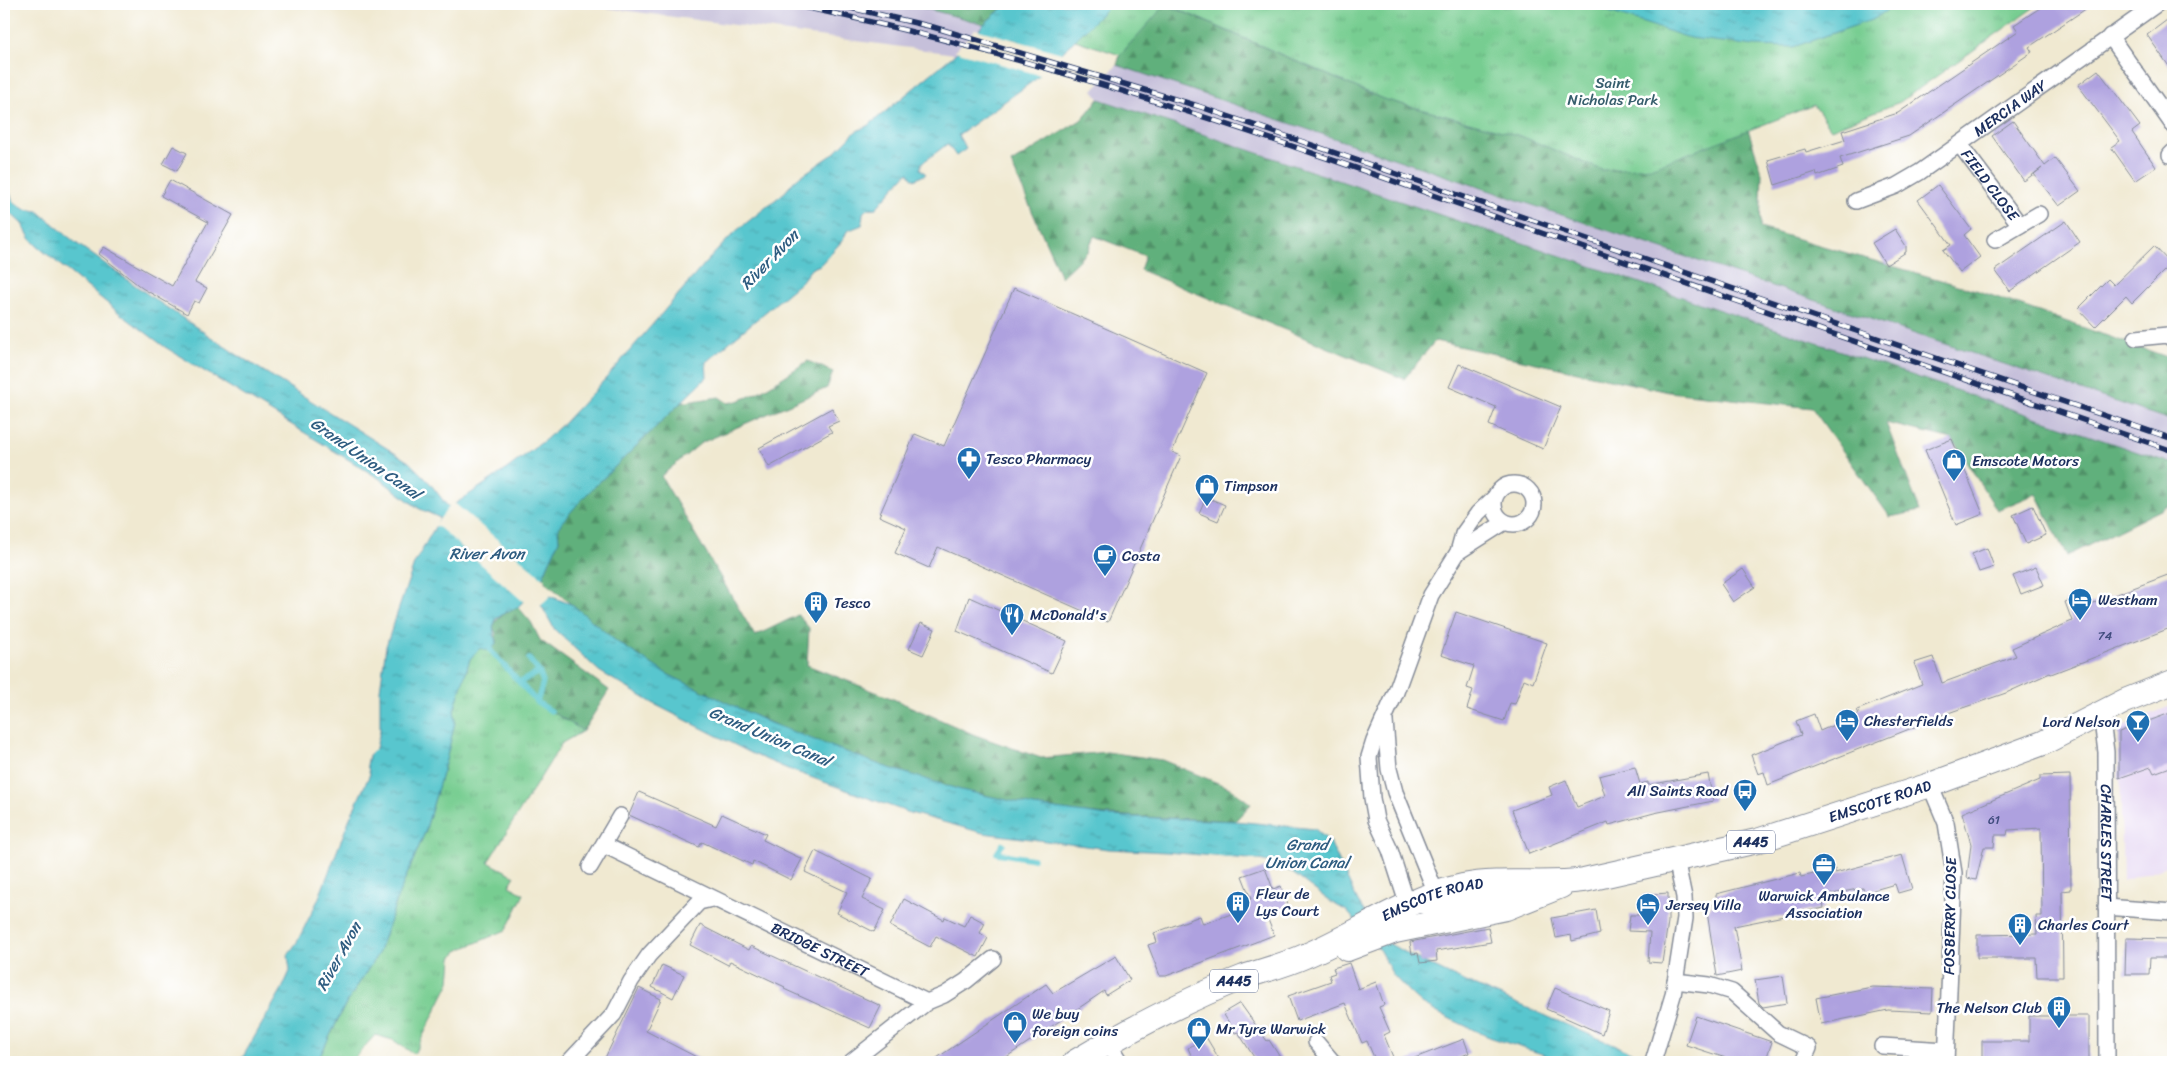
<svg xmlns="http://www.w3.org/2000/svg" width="2177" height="1066" font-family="Sriracha,sans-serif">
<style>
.built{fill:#e3d3f2}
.industrial{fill:#c6c0da}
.forest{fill:url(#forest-firs);stroke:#3e706c}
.park{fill:url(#park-tufts);stroke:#497e78}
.water{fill:url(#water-ripples);stroke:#3a7a96}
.pier{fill:#f0e9d1}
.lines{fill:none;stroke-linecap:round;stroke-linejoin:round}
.stream{stroke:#59c6ce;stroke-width:5.5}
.building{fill:#aea1df}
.street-casing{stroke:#868c98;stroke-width:18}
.primary-casing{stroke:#868c98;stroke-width:26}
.street{stroke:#fff;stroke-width:15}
.primary{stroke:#fff;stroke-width:24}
.rail-casing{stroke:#1b2f5e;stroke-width:5.5}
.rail{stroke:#fff;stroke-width:4;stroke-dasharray:11;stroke-linecap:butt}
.labels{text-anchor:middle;stroke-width:5;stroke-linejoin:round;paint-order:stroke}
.number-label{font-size:12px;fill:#404c7e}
.shield{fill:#fff;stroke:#5f6d8e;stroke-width:1}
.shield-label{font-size:14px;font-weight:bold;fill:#1b2f5e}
.park-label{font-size:15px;fill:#375e6d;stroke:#fff}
.street-label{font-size:15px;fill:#1b2f5e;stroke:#fff}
.poi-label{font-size:15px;fill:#1b2f5e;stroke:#fff;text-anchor:start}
.water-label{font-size:16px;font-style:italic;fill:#2e5c80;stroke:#fff}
</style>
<defs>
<pattern id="forest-firs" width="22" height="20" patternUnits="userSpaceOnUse" patternTransform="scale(1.25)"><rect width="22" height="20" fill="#61b07b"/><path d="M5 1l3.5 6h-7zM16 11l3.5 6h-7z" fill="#4f9068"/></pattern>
<pattern id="park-tufts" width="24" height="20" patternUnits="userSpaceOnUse" patternTransform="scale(1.25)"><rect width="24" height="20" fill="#77cd91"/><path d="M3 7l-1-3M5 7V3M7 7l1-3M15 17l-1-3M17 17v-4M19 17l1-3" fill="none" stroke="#66b07f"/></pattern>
<pattern id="water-ripples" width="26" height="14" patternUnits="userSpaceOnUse" patternTransform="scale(1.25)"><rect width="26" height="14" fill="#59c6ce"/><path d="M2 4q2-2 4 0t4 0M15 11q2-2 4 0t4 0" fill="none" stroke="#49a1aa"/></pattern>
</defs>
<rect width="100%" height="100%" fill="#fff"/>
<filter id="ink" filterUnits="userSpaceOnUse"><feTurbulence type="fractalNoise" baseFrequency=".02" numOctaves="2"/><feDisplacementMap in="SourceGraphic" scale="10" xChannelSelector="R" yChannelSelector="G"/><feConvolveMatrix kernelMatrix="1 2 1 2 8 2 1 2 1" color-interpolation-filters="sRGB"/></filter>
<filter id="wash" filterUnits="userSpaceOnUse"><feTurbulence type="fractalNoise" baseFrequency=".0096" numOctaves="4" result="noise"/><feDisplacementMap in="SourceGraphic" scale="20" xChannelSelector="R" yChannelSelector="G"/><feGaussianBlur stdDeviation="1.12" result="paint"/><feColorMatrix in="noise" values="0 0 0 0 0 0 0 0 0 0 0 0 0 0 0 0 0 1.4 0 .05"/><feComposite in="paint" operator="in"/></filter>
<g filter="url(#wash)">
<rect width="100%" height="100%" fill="#f0e9d1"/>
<polygon class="built" points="2173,705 2173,864 2123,881 2119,732 2123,726"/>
<g class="industrial">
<polygon points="576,4 909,4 984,24 955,54"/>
<polygon points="1117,65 2173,421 2173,464 1099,99 1093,90"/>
</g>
<g class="forest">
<polygon points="909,4 1007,4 984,24"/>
<polygon points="1165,4 1383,99 1521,136 1602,170 1748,129 1762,173 1760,228 1979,291 2173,359 2173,421 1117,65 1120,55"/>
<polygon points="1099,99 2173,464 2173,504 2067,556 2036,494 1997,510 1952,439 1886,423 1920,511 1890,517 1812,408 1669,392 1435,341 1404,379 1140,270 1145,256 1094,236 1088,251 1061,277 1011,163 1081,120"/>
<path d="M808,361L833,372L827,388L701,443L661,476L755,636L798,615L809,628L807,665L891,698L975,735L1041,758L1107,752L1162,760L1230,788L1251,804L1235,821C1167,817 1100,818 1032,806C930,788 830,751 736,707C704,692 672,678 642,660C606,637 575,607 542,579L559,540L558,531L560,523L585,496L680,403L719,397L728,403C757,398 783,376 808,361Z"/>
<path d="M518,607L531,622L540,640L609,690L583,731L535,701L490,651L496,643V633L493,627C498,616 506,612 518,607Z"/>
</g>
<g class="park">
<polygon points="1111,4 2039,4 1900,102 1831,129 1814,105 1653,167 1602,170 1521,136 1383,99 1166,4 1120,55 1075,40"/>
<polygon points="480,647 490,651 535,701 583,731 562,743 488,862 515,876 509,886 524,894 506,930 457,951 452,958 450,982 414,1054 393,1040 375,1035 351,1062 317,1062 344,1007 379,952 398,896 425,832 446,760 455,722 454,710 470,659"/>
</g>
<g class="water">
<polygon points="1007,4 1111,4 1036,79 958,135 966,149 956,156 949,146 946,145 922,163 920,169 926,174 914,180 908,172 876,208 867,209 863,213 862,225 847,231 843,240 820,265 811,269 801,282 706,362 707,377 585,496 561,523 558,531 559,540 542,579 537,585 550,596 573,605 617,642 667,674 770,723 883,766 961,790 1034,806 1108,816 1235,821 1315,829 1330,842 1358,902 1383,940 1409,955 1457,978 1640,1056 1646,1062 1567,1062 1489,1037 1440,1014 1422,1004 1408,991 1393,975 1380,951 1347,911 1331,902 1291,872 1275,864 1260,860 1166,852 1109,849 983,833 907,812 788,769 753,754 656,705 599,671 555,630 541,605 529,595 518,607 506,612 496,619 493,627 496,644 490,651 480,648 470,659 454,710 455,722 446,760 425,832 398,896 379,952 344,1007 317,1062 240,1062 282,989 290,971 288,955 297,942 318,900 349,820 370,774 367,765 369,755 376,748 380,731 380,690 386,646 414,564 440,518 418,508 380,479 165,347 118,312 37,246 30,238 22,224 4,207 4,178 13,201 24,209 38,211 76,243 153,298 236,354 409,462 429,482 449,508 504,471 545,440 564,423 608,376 707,261 735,232 785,192 795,180 832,155 855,132 869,125 955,54 984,24"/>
<polygon points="1585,4 1896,4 1874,19 1793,47 1755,46 1690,38"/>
</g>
<g class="pier">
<polygon points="975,29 1065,54 1043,76 955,51"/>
<polygon points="453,502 545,580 541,585 552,594 539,607 529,598 525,603 440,528 434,526"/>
</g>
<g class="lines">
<g class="stream">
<polyline points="488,644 491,651 537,702 551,711"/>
<polyline points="529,659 539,672"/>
<polyline points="520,682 539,672 543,682 537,702"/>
<polyline points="1003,844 997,853 1033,859"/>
</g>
</g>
<g id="blocks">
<g class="building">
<polygon points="2046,4 2093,4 2029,47 2032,52 1909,136 1840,158 1843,167 1817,176 1816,172 1775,185 1768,160 1805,149 1806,152 1845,140 1842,131 1898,113 2018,31 2014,25"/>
<polygon points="2167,20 2173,29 2173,72 2147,35"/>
<polygon points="2098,70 2140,126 2132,132 2156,167 2135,181 2111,147 2120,141 2078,85"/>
<polygon points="2013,121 2045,166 2055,158 2080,191 2059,206 2034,174 2042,168 2024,181 1992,136"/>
<polygon points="173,146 187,153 177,171 163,164"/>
<polygon points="170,180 233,215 195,282 207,288 199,303 194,301 187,314 142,288 99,254 104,247 172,286 208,222 161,196"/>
<polygon points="1938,185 1971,229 1964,235 1980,257 1960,272 1943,250 1951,245 1918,200"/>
<polygon points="2066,221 2080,242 2010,291 1995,270"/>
<polygon points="1895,229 1906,246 1906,252 1886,265 1872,243"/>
<polygon points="2154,246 2171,264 2132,303 2126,296 2095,327 2078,309 2108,279 2114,285"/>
<polygon points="1014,288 1207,373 1172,452 1181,456 1108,622 938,547 929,568 895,553 906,528 879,516 915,434 944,446"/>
<polygon points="1459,364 1561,407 1543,449 1489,425 1496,407 1449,387"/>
<polygon points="832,408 839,421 828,426 832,432 769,467 759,448"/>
<polygon points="1952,439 1983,514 1956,525 1925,450"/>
<polygon points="1206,497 1225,505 1218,521 1199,513"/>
<polygon points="2033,506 2046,535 2026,544 2013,515"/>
<polygon points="1987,548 1994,567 1979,572 1972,554"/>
<polygon points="2036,567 2044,585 2021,594 2013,576"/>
<polygon points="1743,569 1755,587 1733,602 1721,584"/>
<polygon points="2173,573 2173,627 2051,674 2050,673 2006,693 1922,722 1922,724 1768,785 1764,772 1758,774 1751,755 1801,735 1796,721 1814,714 1820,731 1859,714 1857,710 1922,684 1914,663 1933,657 1942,683 2016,656 2012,648 2072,621 2065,602 2079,597 2083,607"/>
<polygon points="969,597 1067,641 1052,673 957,631"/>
<polygon points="1456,612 1547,643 1533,683 1524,679 1515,704 1510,703 1504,721 1467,709 1473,690 1467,688 1474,666 1441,655"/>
<polygon points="921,623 935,629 923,655 909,649"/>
<polygon points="2173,712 2173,766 2154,773 2151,767 2119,778 2119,732"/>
<polygon points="1635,767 1640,784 1648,782 1648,785 1708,774 1713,801 1654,813 1609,825 1608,822 1529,854 1512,810 1552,795 1549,787 1566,780 1577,807 1605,796 1599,776"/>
<polygon points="2070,775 2071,890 2062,891 2063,977 2037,977 2036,958 1977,958 1977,935 2037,934 2036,916 2042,916 2041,828 2008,830 2007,835 1995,835 1994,847 1984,847 1976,880 1967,878 1971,844 1962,813 2040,780 2040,776"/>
<polygon points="639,792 716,826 722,814 766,834 763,840 802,859 791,880 753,861 752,865 702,842 699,847 629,815"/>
<polygon points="815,851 872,879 862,899 885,910 874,932 837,913 847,892 805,872"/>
<polygon points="1902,855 1912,889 1898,893 1895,884 1864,893 1863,888 1822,896 1824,908 1734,926 1742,971 1717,976 1707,912 1716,899 1716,894 1800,873 1801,877 1835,869 1835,873"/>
<polygon points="1265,868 1273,889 1281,886 1289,908 1267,917 1274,935 1166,976 1160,976 1148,945 1157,942 1154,933 1200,916 1203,924 1234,913 1231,906 1251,899 1242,876"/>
<polygon points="1668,893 1668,922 1662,963 1648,962 1650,932 1628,931 1630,915 1642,915 1643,895"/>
<polygon points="904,899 944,920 945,917 964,926 970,915 985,923 980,933 988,938 978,957 936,936 930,947 890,926"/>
<polygon points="1596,910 1600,934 1572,941 1571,935 1556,938 1552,918"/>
<polygon points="700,925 749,950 751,946 881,1006 870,1028 784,989 785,987 730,961 728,965 690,945"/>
<polygon points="1488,927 1491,942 1436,951 1437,961 1420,963 1418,953 1412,954 1410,942"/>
<polygon points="2126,938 2173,939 2173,958 2150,958 2149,974 2125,974"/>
<polygon points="1116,956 1130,980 1106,995 1104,991 999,1062 931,1062 1046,984 1053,993"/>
<polygon points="1349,963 1358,989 1376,982 1384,1005 1379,1007 1390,1032 1384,1035 1395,1062 1376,1062 1367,1041 1362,1043 1345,1003 1297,1021 1288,996 1331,981 1329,975 1335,973 1333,968"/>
<polygon points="662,965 684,975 673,998 652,987"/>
<polygon points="1783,976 1787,1003 1763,1007 1759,1003 1755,980"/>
<polygon points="1872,987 1933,989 1932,1012 1888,1010 1821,1024 1816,998"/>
<polygon points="639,988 661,999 646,1031 706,1062 603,1062"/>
<polygon points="1555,988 1609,1011 1602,1034 1546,1009"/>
<polygon points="1240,1003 1267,1041 1269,1040 1283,1062 1257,1062 1238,1032 1235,1033 1223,1013"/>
<polygon points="1696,1016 1772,1042 1765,1062 1724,1062 1726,1058 1686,1045"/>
<polygon points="2029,1016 2089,1016 2089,1062 1982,1062 1982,1041 2029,1041"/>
<polygon points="1206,1037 1221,1062 1194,1062 1188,1048"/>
<polygon points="1464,1039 1469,1053 1457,1058 1459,1062 1407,1062 1407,1061"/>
</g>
</g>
</g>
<g filter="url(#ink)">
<use href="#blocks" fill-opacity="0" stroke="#868c98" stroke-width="1"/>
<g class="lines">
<defs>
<g id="street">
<polyline points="2110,36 2173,125"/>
<path id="s1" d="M1960,145L2020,225"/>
<polyline points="2170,155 2173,152"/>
<path id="s2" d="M1856,201L1896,186L1920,172L2157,4"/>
<polyline points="1995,240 2039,214"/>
<polyline points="2136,338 2168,335 2173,340"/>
<circle cx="1514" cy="504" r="20"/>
<path d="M1494,498L1478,513L1463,534L1458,552L1431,595L1396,692L1374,741L1369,757L1372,798L1376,820L1390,850L1407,903C1440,912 1479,898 1514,897"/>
<polyline points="1458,552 1505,522"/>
<path id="s3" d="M2101,713L2106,752L2107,1062"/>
<polyline points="1385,721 1389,769 1395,792 1436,893 1431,900"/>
<polyline points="1930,785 1946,823 1954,873 1946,1062"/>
<path id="s4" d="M604,845L927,1002"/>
<polyline points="590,867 620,816"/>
<polyline points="2106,907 2173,912"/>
<polyline points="1675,981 1709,985 1732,992 1778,1033 1809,1048 1803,1062"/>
<polyline points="1316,1042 1333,1062"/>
<polyline points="1108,1043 1120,1062"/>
<polyline points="1882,1046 1946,1050"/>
<polyline points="569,1062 614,1014 631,981 649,955 699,902 712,899"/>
<polyline points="851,1062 927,1002 944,995 966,981 993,959"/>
<polyline points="1653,1062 1673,995 1685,918 1684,897 1676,859"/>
</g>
<g id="primary">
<polyline points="1347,949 1395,931 1506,908 1561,886"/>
<path id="s5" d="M1075,1062C1129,1030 1185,1000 1244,977C1264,970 1285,965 1305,956C1360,933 1403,899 1463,886C1503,878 1544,886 1584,880L1757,841L1930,785L2043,743L2125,701L2173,682"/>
</g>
</defs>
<use href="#street" class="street-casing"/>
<use href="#primary" class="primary-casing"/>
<use href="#street" class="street"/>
<use href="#primary" class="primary"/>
<defs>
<g id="rail">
<path d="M789,4C1041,55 1288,144 1530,229C1744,304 1959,377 2173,451"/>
<polyline points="834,4 933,27 1198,106 2173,439"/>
</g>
</defs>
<use href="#rail" class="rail-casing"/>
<use href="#rail" class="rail"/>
</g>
</g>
<defs>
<symbol id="pharmacy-pin" viewBox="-11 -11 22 30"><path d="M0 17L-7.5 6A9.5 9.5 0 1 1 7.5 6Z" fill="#1f6fb2" stroke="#fff"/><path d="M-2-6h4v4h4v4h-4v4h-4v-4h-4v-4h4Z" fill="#fff"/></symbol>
<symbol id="shop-pin" viewBox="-11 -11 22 30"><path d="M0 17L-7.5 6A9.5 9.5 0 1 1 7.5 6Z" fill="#1f6fb2" stroke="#fff"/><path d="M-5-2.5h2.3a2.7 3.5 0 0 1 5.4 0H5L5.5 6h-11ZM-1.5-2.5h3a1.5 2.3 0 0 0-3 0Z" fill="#fff"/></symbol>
<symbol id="cafe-pin" viewBox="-11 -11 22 30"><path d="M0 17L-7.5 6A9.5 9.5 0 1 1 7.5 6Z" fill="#1f6fb2" stroke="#fff"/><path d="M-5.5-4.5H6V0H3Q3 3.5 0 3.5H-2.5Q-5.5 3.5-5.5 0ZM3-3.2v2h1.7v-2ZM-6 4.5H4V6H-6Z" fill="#fff"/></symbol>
<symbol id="hotel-pin" viewBox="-11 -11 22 30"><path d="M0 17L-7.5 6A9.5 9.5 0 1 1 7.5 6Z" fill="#1f6fb2" stroke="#fff"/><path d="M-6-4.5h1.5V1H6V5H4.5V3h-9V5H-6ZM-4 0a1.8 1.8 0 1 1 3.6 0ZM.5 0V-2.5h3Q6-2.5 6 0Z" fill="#fff"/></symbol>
<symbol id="building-pin" viewBox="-11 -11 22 30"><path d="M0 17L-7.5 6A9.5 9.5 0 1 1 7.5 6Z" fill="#1f6fb2" stroke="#fff"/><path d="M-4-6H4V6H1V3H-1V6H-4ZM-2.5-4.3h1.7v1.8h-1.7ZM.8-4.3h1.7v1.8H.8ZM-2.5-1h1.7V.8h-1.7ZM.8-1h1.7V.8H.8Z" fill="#fff"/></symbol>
<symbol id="restaurant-pin" viewBox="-11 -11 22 30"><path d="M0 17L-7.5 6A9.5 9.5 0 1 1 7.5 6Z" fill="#1f6fb2" stroke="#fff"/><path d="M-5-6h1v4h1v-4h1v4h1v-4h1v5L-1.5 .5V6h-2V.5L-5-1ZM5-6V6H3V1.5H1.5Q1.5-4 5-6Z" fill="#fff"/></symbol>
<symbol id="bar-pin" viewBox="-11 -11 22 30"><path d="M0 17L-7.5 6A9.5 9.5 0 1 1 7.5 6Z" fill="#1f6fb2" stroke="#fff"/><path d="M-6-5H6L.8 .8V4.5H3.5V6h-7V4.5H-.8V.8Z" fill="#fff"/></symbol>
<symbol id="bus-pin" viewBox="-11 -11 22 30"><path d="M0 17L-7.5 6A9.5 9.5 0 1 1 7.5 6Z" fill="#1f6fb2" stroke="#fff"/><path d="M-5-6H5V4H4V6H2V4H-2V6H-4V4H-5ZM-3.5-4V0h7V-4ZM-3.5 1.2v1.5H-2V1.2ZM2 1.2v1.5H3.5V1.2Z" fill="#fff"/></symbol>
<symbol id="office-pin" viewBox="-11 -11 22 30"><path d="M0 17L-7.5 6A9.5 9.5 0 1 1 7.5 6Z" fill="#1f6fb2" stroke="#fff"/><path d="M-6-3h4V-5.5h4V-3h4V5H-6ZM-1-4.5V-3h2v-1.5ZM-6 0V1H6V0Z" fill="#fff"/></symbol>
</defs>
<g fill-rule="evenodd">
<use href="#pharmacy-pin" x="955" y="445" width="28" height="38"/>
<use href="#shop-pin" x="1940" y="447" width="28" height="38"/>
<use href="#shop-pin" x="1193" y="472" width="28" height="38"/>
<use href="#cafe-pin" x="1091" y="542" width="28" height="38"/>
<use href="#hotel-pin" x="2066" y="586" width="28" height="38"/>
<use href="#building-pin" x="802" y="589" width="28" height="38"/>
<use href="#restaurant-pin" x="998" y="601" width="28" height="38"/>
<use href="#hotel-pin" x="1833" y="707" width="28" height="38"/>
<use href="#bar-pin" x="2124" y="708" width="28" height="38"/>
<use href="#bus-pin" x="1731" y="777" width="28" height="38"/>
<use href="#office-pin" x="1810" y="851" width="28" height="38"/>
<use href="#building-pin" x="1224" y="889" width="28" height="38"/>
<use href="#hotel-pin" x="1634" y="891" width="28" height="38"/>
<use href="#building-pin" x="2006" y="911" width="28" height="38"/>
<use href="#building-pin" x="2045" y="994" width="28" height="38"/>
<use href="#shop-pin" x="1001" y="1009" width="28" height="38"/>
<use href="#shop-pin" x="1185" y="1015" width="28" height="38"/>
</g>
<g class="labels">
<g class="number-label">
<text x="2105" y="640">74</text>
<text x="1994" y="824">61</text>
</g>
<g class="shield">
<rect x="1727" y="830.5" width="48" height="23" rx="4"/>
<rect x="1210" y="969.5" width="48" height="23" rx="4"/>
</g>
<g class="shield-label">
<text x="1751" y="847">A445</text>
<text x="1234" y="986">A445</text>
</g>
<g class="park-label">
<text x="1613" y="88">Saint<tspan x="1613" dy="17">Nicholas Park</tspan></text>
</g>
<g class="street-label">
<text dy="5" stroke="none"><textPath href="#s2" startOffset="181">MERCIA WAY</textPath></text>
<text dy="5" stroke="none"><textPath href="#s1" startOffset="50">FIELD CLOSE</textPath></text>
<text dy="5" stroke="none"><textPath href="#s5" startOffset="855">EMSCOTE ROAD</textPath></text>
<text dy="5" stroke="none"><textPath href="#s3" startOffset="130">CHARLES STREET</textPath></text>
<text dy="5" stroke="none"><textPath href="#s5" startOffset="394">EMSCOTE ROAD</textPath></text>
<text transform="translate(1950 916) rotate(-89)" y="5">FOSBERRY CLOSE</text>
<text dy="5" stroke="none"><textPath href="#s4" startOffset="240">BRIDGE STREET</textPath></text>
</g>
<g class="poi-label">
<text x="986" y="464">Tesco Pharmacy</text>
<text x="1972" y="466">Emscote Motors</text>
<text x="1224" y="491">Timpson</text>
<text x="1122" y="561">Costa</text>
<text x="2098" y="605">Westham</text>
<text x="834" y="608">Tesco</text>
<text x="1030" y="620">McDonald's</text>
<text x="1864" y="726">Chesterfields</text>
<text x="2120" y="727" text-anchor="end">Lord Nelson</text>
<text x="1728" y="796" text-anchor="end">All Saints Road</text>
<text x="1256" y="899">Fleur de<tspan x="1256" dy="17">Lys Court</tspan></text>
<text x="1824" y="901" text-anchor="middle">Warwick Ambulance<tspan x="1824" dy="17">Association</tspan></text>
<text x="1666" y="910">Jersey Villa</text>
<text x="2038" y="930">Charles Court</text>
<text x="2042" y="1013" text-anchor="end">The Nelson Club</text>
<text x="1032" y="1019">We buy<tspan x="1032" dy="17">foreign coins</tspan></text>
<text x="1216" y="1034">Mr Tyre Warwick</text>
</g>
<g class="water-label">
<text transform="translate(769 259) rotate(-46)" y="6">River Avon</text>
<text transform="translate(366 458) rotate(35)" y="6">Grand Union Canal</text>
<text x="487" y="559">River Avon</text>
<text transform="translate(770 736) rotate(23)" y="6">Grand Union Canal</text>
<text x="1307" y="850">Grand<tspan x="1307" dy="18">Union Canal</tspan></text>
<text transform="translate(338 956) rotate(-61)" y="6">River Avon</text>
</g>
</g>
<rect width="2177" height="1066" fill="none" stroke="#fff" stroke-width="20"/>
</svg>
